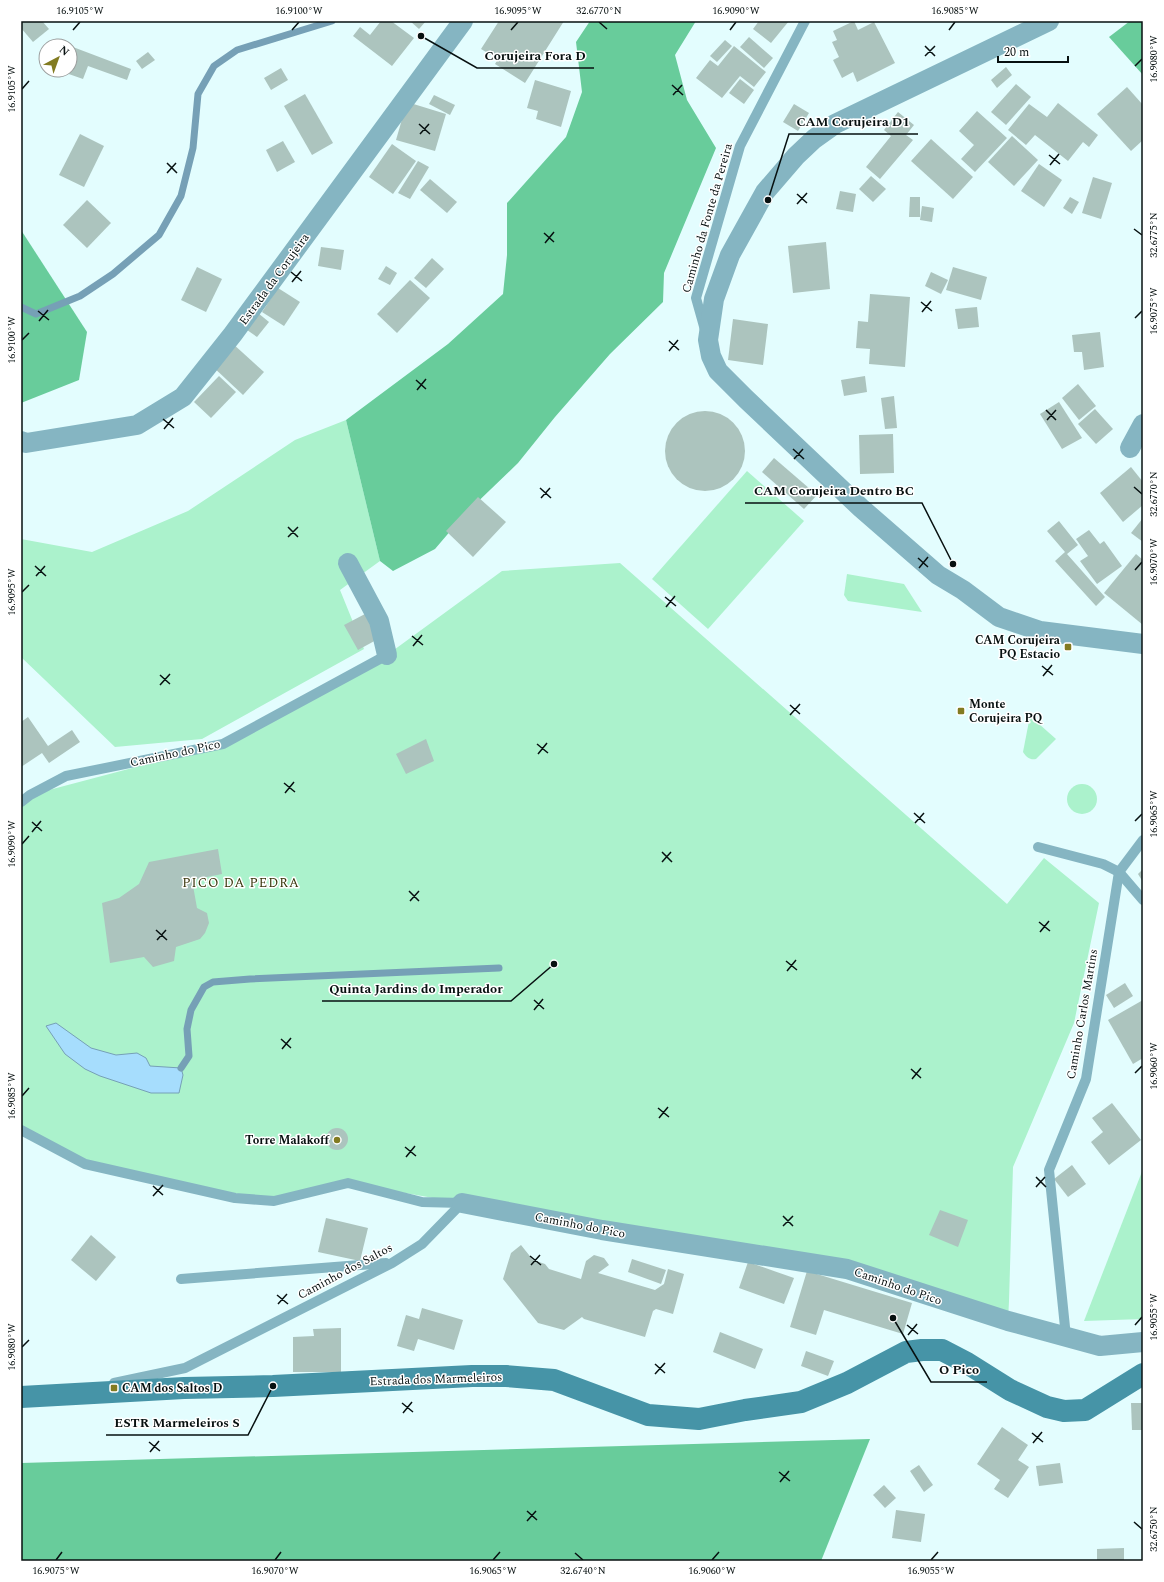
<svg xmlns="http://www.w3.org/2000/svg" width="1164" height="1582" font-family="Spectral,serif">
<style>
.green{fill:#abf2cc}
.forest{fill:#68cc9b}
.water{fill:#a6ddfd;stroke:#76a0b6}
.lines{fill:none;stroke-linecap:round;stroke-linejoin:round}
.stream{stroke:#76a0b6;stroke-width:7}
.building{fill:#acc4be}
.lane{stroke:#85b5c2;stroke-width:10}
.street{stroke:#85b5c2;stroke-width:20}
.secondary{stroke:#4694a7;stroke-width:22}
.ticks{fill:none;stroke:#071010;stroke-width:1.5}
.poi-dot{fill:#827b21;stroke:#fff;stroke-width:1.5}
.labels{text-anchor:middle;stroke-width:3;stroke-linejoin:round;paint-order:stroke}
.street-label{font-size:12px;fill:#071010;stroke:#fff}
.poi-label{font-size:12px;font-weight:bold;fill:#071010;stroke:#fff;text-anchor:end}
.neighbourhood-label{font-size:13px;letter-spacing:1px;fill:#39350b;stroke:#fff}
.leader{fill:none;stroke:#071010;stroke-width:1.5}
.callout-dot{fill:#071010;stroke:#fff;stroke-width:1.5}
.callout-label{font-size:13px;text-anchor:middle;font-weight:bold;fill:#071010;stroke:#fff;stroke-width:3;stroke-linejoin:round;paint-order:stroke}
.neatline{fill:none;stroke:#071010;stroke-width:1.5}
.ticks-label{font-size:10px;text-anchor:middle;fill:#071010}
</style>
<rect width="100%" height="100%" fill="#e3fdfe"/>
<g class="green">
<polygon points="346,420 380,561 340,590 364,649 202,739 115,747 21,657 21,539 92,552 188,511 295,440"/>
<polygon points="747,471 804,521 708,629 652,579"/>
<polygon points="620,563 1007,904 1044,858 1099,903 1074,1023 1013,1167 1009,1301 1008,1321 847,1269 462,1203 348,1183 274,1201 85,1164 21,1130 21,805 30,795 223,744 387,655 502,571"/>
<polygon points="847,574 904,584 922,612 848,601 844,595"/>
<path d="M1030,716L1056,739L1036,759C1030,760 1027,758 1023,752Z"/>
<circle cx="1082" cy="799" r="15"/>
<polygon points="1143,1169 1143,1319 1084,1321"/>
</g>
<g class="forest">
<polygon points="590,21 696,21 675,55 687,100 716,148 664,273 663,302 610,354 555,417 518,463 464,515 435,549 393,571 380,561 346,420 448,344 503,294 507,255 507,203 566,137 582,92 576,42"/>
<polygon points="1130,21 1143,21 1143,75 1109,37"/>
<polygon points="21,230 87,332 79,380 21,403"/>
<polygon points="870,1439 821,1561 21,1561 21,1463"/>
</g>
<polygon class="water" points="56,1023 91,1048 116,1055 137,1053 146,1058 150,1066 181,1068 183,1075 179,1093 151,1093 100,1076 85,1069 65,1054 46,1026"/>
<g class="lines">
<g class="stream">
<polyline points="21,307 36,314 80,296 113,274 159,235 181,196 193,148 198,94 214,66 237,50 332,21"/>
<polyline points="181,1068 189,1056 187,1029 191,1010 204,987 213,982 250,979 499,968"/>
</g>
</g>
<g class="building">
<polygon points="21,21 42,21 49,29 33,42 21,28"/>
<polygon points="381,21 391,21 414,38 392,66 353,36 360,27 370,35"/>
<polygon points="410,21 426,21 419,29"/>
<polygon points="499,21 564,21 525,83 495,64 498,59 481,49"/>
<polygon points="759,21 789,21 771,43 753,29"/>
<polygon points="854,21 858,30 874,22 895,63 857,82 853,72 842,78 833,60 839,57 832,42 837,40 833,31"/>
<polygon points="749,37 773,58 764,68 740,47"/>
<polygon points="725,40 732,46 717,62 710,56"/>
<polygon points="65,44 131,69 127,80 88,66 83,79 63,72 64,70 70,70 70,46 64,46"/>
<polygon points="734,46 766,72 754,87 740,76 722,98 696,78 710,60 718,66"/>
<polygon points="148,52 155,60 142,69 136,61"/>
<polygon points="1006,67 1012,75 997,88 991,80"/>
<polygon points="281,68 288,80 271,90 264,78"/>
<polygon points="740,79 754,90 744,104 729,93"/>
<polygon points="535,80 571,91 561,127 536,119 538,111 527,108"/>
<polygon points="1016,84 1031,97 1006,125 991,112"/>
<polygon points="1127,87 1143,105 1143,140 1131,151 1097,114"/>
<polygon points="305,94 333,143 312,155 284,106"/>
<polygon points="434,95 455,105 450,115 429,104"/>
<polygon points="407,102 446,114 435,151 396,140"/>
<polygon points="1058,103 1098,135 1089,147 1083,142 1068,161 1035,135 1026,145 1008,130 1029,104 1047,117"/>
<polygon points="794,104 809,113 798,131 783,122"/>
<polygon points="977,111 1007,138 975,172 961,159 974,145 959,131"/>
<polygon points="898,112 914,125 906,135 913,140 880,179 866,167 891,136 884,130"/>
<polygon points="80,134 104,146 84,187 59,175"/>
<polygon points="1012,136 1038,160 1014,186 988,162"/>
<polygon points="931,139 973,177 953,199 911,161"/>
<polygon points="283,141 295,162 277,172 266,150"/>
<polygon points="392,144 416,161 393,194 369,177"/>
<polygon points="418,161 429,167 410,199 398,193"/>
<polygon points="1039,164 1062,180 1044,207 1021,191"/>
<polygon points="871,176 886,189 873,202 859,189"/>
<polygon points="1093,177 1112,183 1101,219 1082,213"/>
<polygon points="430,179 457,202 447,213 420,190"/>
<polygon points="840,191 856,194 853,212 836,209"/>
<polygon points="910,197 920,197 920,217 909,217"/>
<polygon points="1070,197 1079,202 1072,214 1063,208"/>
<polygon points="87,200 111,223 87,248 63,225"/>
<polygon points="922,206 934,208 932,222 920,220"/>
<polygon points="826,242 830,289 793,293 788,246"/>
<polygon points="321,247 344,250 341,270 318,266"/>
<polygon points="432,258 444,269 426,288 414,278"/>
<polygon points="386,266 397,273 390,285 378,279"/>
<polygon points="197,267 222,279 206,312 181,300"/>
<polygon points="953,267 987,277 981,300 946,290"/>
<polygon points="931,272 948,280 941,294 925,286"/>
<polygon points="410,280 430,298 397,333 377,314"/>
<polygon points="278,288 300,302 284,326 262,312"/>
<polygon points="870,294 910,297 905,367 869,364 870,349 856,348 858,321 868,322"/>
<polygon points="977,307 979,327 958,329 955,309"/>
<polygon points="253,309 269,322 257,337 240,325"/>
<polygon points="733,319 768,324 763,365 728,360"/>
<polygon points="1100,332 1104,367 1084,370 1082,352 1074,352 1072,335"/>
<polygon points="232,343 264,372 243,395 211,365"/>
<polygon points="219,376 236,392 211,418 194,402"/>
<polygon points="865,376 867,392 844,396 841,380"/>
<polygon points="1078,384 1096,406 1079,420 1062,398"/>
<polygon points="894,396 897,428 885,429 881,398"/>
<polygon points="1059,402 1082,438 1062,449 1040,414"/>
<polygon points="1095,409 1113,429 1096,444 1078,424"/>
<circle cx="705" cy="451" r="40"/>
<polygon points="893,434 894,473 860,474 859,435"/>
<polygon points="774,458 817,495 804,509 762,472"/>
<polygon points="1131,467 1143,482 1143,505 1123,522 1100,493"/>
<polygon points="478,497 506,522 473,557 446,531"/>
<polygon points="1143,518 1143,542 1131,533"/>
<polygon points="1059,521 1078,545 1067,554 1105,597 1096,606 1055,561 1065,552 1047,531"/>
<polygon points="1089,530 1100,544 1104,541 1122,566 1097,584 1080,561 1088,556 1076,539"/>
<polygon points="1136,554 1143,560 1143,625 1104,593"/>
<polygon points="365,614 378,639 358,650 344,625"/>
<polygon points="28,717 48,746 72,730 80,742 49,763 42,753 21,767 21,722"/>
<polygon points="426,739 434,761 406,774 396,754"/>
<polygon points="218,849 222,874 192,880 197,908 207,913 209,923 205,933 200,939 176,947 174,961 153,967 144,957 110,963 102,903 119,898 139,884 149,862"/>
<polygon points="1143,869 1143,882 1138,874"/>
<polygon points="1125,983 1133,996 1114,1008 1106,995"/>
<polygon points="1143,1000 1143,1058 1133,1064 1108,1020"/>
<polygon points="1112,1103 1141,1140 1109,1165 1091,1142 1103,1132 1092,1118"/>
<circle cx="337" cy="1139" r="11"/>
<polygon points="1072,1165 1086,1184 1068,1197 1054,1179"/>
<polygon points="940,1210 968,1220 958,1247 929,1235"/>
<polygon points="326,1218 368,1228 360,1261 318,1252"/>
<polygon points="91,1235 116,1257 96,1281 71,1260"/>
<polygon points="521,1245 533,1260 545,1264 549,1269 581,1279 586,1261 594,1255 604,1258 609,1265 598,1273 655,1290 664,1284 668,1269 684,1274 673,1314 656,1309 653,1311 645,1337 584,1319 582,1317 564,1330 538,1323 503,1279 511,1253"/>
<polygon points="632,1259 666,1270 661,1284 628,1272"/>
<polygon points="748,1262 794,1278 784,1304 739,1288"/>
<polygon points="807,1271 912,1303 903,1334 824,1310 816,1335 790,1327"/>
<polygon points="422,1308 463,1320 454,1350 418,1339 414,1351 397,1346 406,1315 419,1319"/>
<polygon points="341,1328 341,1372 293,1372 293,1337 314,1336 313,1329"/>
<polygon points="720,1332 763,1349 755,1369 713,1352"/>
<polygon points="806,1351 834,1361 828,1376 801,1366"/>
<polygon points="1131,1403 1143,1403 1143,1430 1132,1430"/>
<polygon points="1002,1427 1028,1445 1018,1460 1029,1467 1008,1498 994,1489 1000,1480 977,1464"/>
<polygon points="1060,1463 1063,1483 1039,1486 1036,1466"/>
<polygon points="919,1465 933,1485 924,1492 910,1471"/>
<polygon points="884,1485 896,1498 885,1508 873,1495"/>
<polygon points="896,1510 925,1514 921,1542 892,1538"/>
<polygon points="1124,1548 1124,1561 1097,1561 1097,1549"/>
</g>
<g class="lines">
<g class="lane">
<polyline points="705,330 696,298 740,146 805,21"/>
<polyline points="21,802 30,795 66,776 223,744 387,655"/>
<polyline points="1038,847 1103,864 1119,872 1143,900"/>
<polyline points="21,1130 85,1164 235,1198 274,1201 348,1183 422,1202 462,1203"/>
<polyline points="181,1279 386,1263"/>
<polyline points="1066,1337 1049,1170 1086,1079 1119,872 1143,840"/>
<polyline points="114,1383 185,1368 392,1263 422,1244 462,1203"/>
</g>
<g class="street">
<polyline points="1049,21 835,124 814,139 796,156 765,192 730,255 714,299 708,340 711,356 718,371 746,399 861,508 938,575 963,590 999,617 1040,631 1143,644"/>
<polyline points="21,441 26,443 137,425 183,397 233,334 463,21"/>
<polyline points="1130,448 1143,424"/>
<polyline points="348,563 379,621 387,655"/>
<polyline points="462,1203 602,1230 847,1269 1008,1321 1100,1346 1143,1342"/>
</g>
<polyline class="secondary" points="21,1397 184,1388 273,1386 472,1376 506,1376 554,1380 648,1415 699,1419 745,1410 801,1402 847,1383 906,1352 922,1350 942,1350 967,1363 1010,1390 1047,1407 1064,1411 1085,1410 1143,1374"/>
</g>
<path class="ticks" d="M599,22L607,29M73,30L80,22M292,30L299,22M511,30L518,22M730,30L736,22M949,30L955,22M925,46L935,56M925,56L935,46M1135,66L1142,59M672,85L683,95M22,89L29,81M673,95L682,85M419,124L430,134M420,134L429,124M1049,155L1060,164M167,163L177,173M1050,165L1059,154M167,173L176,163M797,194L807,203M797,204L807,193M1134,229L1142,235M544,233L554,242M545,243L554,232M291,272L302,281M292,282L301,271M921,302L932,311M38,311L49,320M922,312L931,301M1135,318L1142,311M39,321L48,310M22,340L29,333M669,341L679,350M669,351L678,340M416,380L426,389M417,390L426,379M1046,410L1056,420M163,419L174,428M1047,420L1056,410M164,429L173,418M793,449L804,459M794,459L803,449M1134,487L1142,494M540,488L551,498M541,498L550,488M288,527L298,537M288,537L298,527M918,558L928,567M35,566L46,576M919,568L928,557M1135,570L1142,562M36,576L45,566M22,592L29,585M665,597L676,606M666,607L675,596M412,636L423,645M413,646L422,635M1042,666L1053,675M160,675L170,684M1043,676L1052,665M160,685L170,674M790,705L800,714M790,715L800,704M537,744L548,753M538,754L547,743M284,783L295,792M285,793L294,782M914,813L925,823M1135,821L1142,814M32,822L42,831M915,823L924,813M32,832L41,821M22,844L29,836M662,852L672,862M662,862L671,852M409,891L419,901M410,901L419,891M1039,922L1050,931M156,930L167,940M1040,932L1049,921M157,940L166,930M786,961L797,970M787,971L796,960M534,1000L544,1009M534,1010L543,999M281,1039L291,1048M282,1049L291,1038M911,1069L921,1078M1135,1073L1142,1066M912,1079L921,1068M22,1096L29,1088M658,1108L669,1117M659,1118L668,1107M405,1147L416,1156M406,1157L415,1146M1036,1177L1046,1187M153,1186L163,1195M1036,1187L1045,1177M153,1196L163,1185M783,1216L793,1226M783,1226L793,1216M530,1256L541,1265M531,1265L540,1255M277,1295L288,1304M278,1304L287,1294M907,1325L918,1334M1135,1325L1142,1317M908,1335L917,1324M22,1347L29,1340M655,1364L665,1373M655,1374L665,1363M402,1403L413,1412M403,1413L412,1402M1032,1433L1043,1442M149,1442L160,1451M1033,1443L1042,1432M150,1452L159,1441M779,1472L790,1481M780,1482L789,1471M527,1511L537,1520M527,1521L536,1511M1134,1522L1142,1529M575,1553L583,1560M56,1560L62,1552M275,1560L281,1552M493,1560L500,1552M712,1560L719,1552M931,1560L938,1552"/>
<g class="poi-dot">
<rect x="1064" y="643" width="8" height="8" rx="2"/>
<rect x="957" y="707" width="8" height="8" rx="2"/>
<circle cx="337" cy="1140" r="4"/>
<rect x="110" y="1384" width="8" height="8" rx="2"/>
</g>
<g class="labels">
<g class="street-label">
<text transform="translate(707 218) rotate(-74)" y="4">Caminho da Fonte da Pereira</text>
<text transform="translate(274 279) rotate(-54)" y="4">Estrada da Corujeira</text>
<text transform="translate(175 753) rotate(-12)" y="4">Caminho do Pico</text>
<text transform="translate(1082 1014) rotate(-80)" y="4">Caminho Carlos Martins</text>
<text transform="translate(580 1225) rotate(11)" y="4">Caminho do Pico</text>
<text transform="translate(345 1271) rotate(-28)" y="4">Caminho dos Saltos</text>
<text transform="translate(898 1286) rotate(19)" y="4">Caminho do Pico</text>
<text transform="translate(436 1379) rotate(-2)" y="4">Estrada dos Marmeleiros</text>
</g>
<g class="poi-label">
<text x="1060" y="644">CAM Corujeira<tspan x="1060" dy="14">PQ Estacio</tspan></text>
<text x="969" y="708" text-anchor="start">Monte<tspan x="969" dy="14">Corujeira PQ</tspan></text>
<text x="329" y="1144">Torre Malakoff</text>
<text x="122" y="1392" text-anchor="start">CAM dos Saltos D</text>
</g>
<g class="neighbourhood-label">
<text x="241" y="887">PICO DA PEDRA</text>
</g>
</g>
<path class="leader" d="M421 36L477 68H594M768 200L789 134H918M953 564L922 503H745M554 964L511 1001H322M893 1318L931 1382H987M273 1386L248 1435H106"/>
<g class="callout-dot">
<circle cx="421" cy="36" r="4"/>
<circle cx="768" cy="200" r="4"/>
<circle cx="953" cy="564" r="4"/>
<circle cx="554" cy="964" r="4"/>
<circle cx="893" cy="1318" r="4"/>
<circle cx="273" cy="1386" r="4"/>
</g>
<g class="callout-label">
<text x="535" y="60">Corujeira Fora D</text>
<text x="853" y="126">CAM Corujeira D1</text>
<text x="834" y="495">CAM Corujeira Dentro BC</text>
<text x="416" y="993">Quinta Jardins do Imperador</text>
<text x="959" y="1374">O Pico</text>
<text x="177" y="1427">ESTR Marmeleiros S</text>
</g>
<rect width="1164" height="1582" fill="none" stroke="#ffffff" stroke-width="44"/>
<g transform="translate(58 58) rotate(41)"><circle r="19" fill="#ffffff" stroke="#9c9f9f"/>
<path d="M0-3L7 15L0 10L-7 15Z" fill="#827b21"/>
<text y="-6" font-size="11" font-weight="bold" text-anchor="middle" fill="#071010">N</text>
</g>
<path d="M998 56v6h70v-6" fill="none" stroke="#071010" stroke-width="2"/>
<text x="1004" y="56" font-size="12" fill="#071010" stroke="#ffffff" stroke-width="3" paint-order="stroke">20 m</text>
<rect x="22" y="22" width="1120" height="1538" class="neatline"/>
<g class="ticks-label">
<text x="80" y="14">16.9105°W</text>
<text x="299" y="14">16.9100°W</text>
<text x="518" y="14">16.9095°W</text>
<text x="599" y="14">32.6770°N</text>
<text x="736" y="14">16.9090°W</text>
<text x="955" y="14">16.9085°W</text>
<text transform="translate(1153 59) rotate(-90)" y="4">16.9080°W</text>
<text transform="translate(11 89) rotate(-90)" y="4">16.9105°W</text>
<text transform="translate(1153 235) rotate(-90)" y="4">32.6775°N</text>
<text transform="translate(1153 311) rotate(-90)" y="4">16.9075°W</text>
<text transform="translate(11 340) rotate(-90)" y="4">16.9100°W</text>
<text transform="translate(1153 494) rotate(-90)" y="4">32.6770°N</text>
<text transform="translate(1153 562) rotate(-90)" y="4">16.9070°W</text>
<text transform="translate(11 592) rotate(-90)" y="4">16.9095°W</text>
<text transform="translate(1153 814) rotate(-90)" y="4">16.9065°W</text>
<text transform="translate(11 844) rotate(-90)" y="4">16.9090°W</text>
<text transform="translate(1153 1066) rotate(-90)" y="4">16.9060°W</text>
<text transform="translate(11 1096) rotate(-90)" y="4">16.9085°W</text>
<text transform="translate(1153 1317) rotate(-90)" y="4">16.9055°W</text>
<text transform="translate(11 1347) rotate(-90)" y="4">16.9080°W</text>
<text transform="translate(1153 1529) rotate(-90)" y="4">32.6750°N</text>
<text x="56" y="1574">16.9075°W</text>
<text x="275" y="1574">16.9070°W</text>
<text x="493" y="1574">16.9065°W</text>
<text x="583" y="1574">32.6740°N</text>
<text x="712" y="1574">16.9060°W</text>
<text x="931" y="1574">16.9055°W</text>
</g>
</svg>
